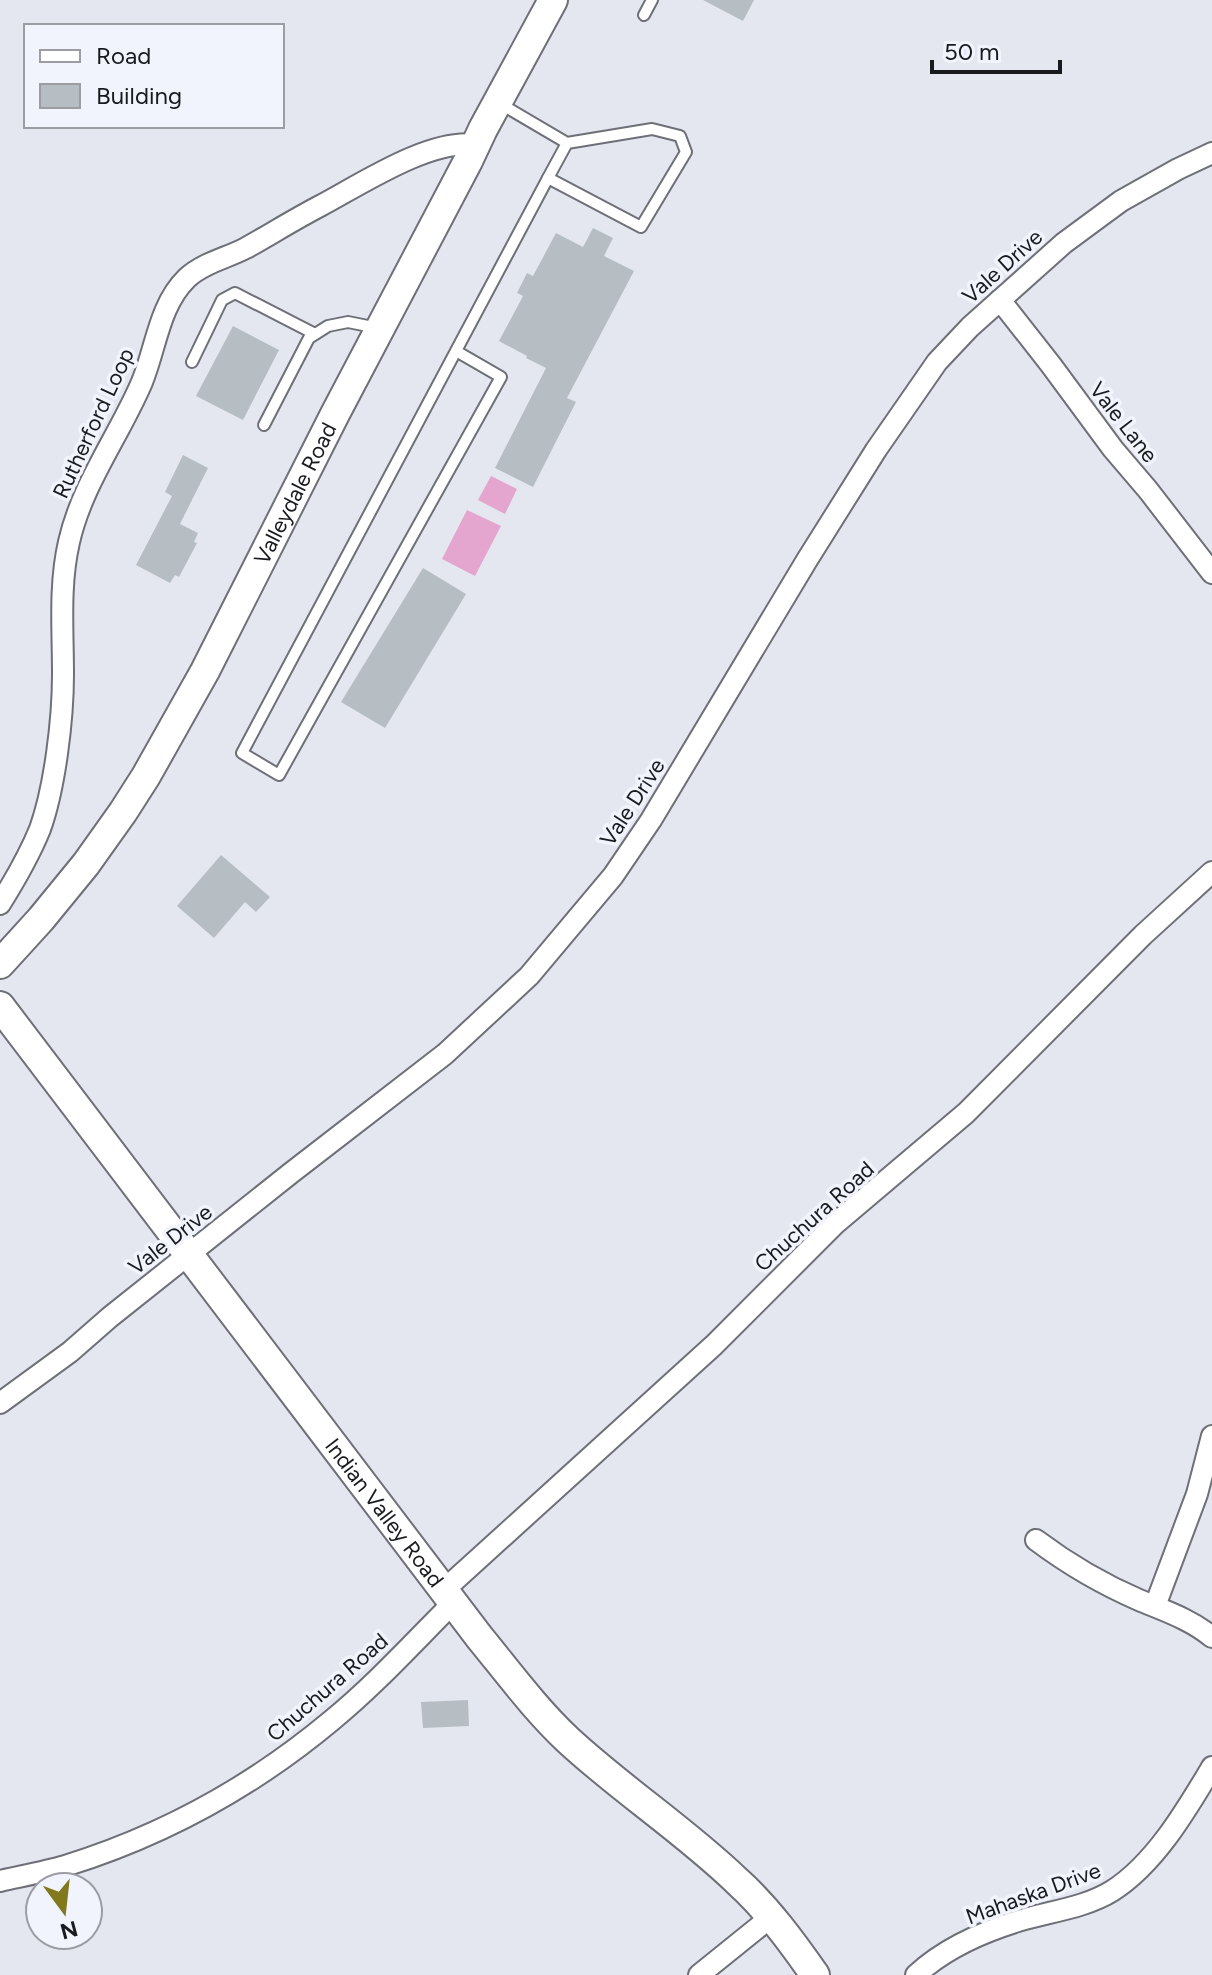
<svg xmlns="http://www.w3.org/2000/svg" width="1212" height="1975" font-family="Figtree,sans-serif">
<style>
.green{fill:#e4a5cf}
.building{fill:#b6bec4}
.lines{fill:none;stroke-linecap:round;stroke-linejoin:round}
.lane-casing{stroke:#6e7078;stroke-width:14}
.street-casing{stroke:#6e7078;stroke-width:24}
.secondary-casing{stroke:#6e7078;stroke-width:32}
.lane{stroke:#fff;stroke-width:10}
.street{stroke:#fff;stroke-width:20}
.secondary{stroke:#fff;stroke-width:28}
.labels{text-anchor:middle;stroke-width:7;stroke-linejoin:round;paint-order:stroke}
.street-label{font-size:22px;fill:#191a1d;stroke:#f1f4fd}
</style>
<rect width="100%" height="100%" fill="#e4e7f0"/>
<g class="green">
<polygon points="491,476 517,489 505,514 478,500"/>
<polygon points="467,510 501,526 475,576 442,559"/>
</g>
<g class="building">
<polygon points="703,0 754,0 743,21"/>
<polygon points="593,228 613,238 604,256 634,271 567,398 576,402 533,487 495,468 546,368 526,358 527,356 499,341 523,296 517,293 527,273 533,276 556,233 583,247"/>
<polygon points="233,326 279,350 243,420 196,396"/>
<polygon points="183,455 208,468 180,524 198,533 194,542 197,543 179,577 175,575 170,583 136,565 172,496 165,492"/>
<polygon points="423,568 466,594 385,728 341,702"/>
<polygon points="221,855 270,897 256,912 245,902 214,938 177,906"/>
<polygon points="468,1700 469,1726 423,1728 421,1702"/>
</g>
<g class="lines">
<defs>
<g id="lane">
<polyline points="644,15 652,0"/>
<polyline points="499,103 567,143 652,129 680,136 686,152 641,227 548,178 567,143"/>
<polyline points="456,351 501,377 279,775 242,753 548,178"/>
<polyline points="192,362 222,300 235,293 315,334"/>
<polyline points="264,425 309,338 328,326 348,322 378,328"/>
</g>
<g id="street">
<polyline points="1000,300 1051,365 1113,449 1148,490 1212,573"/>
<path d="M0,904C15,880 29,856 40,829C55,787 63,719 63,674C63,630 59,585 69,542C82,484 119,436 142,382C156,348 159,305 187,278C203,263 227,258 246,248C271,234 295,219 320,206C360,185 430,138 476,145"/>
<polyline points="0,1403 70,1352 110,1317 291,1173 445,1054 529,976 613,876 651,820 807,560 876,450 937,362 970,327 1064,243 1121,201 1178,169 1212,153"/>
<path d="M1036,1540C1068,1564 1102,1584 1139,1600C1165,1611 1190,1619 1212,1637"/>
<polyline points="444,1590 714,1345 836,1223 966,1113 1143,935 1212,872"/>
<polyline points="1155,1606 1197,1494 1212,1436"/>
<path d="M0,1881C22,1876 44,1872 65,1866C162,1836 253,1786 331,1721C375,1685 413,1643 453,1603"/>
<polyline points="699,1975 771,1917"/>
<path d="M916,1975C945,1948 987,1930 1025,1919C1054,1911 1086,1907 1112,1891C1155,1864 1187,1809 1212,1767"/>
</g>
<g id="secondary">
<path id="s1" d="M0,964L41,919L86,864L123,812L146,776L205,671L335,414L468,161L483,129L553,0"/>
<path id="s2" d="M0,1006L480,1638C508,1672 535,1709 568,1740C622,1790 684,1830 737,1881C767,1908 792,1942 815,1975"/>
</g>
</defs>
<use href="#lane" class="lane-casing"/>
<use href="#street" class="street-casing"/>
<use href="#secondary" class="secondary-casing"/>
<use href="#lane" class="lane"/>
<use href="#street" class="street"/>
<use href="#secondary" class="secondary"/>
</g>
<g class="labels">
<g class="street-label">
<text transform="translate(1002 266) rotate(-42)" y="8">Vale Drive</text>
<text transform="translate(1124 422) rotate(52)" y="8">Vale Lane</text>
<text transform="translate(93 423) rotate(-65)" y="8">Rutherford Loop</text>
<text dy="8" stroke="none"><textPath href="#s1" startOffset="558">Valleydale Road</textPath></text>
<text transform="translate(632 802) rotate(-57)" y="8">Vale Drive</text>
<text transform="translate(814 1216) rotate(-42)" y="8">Chuchura Road</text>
<text transform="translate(170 1239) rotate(-38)" y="8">Vale Drive</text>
<text dy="8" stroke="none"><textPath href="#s2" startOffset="636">Indian Valley Road</textPath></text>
<text transform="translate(327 1687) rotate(-41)" y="8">Chuchura Road</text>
<text transform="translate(1033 1893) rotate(-20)" y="8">Mahaska Drive</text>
</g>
</g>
<rect x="24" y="24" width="260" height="104" fill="#f1f4fd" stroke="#9b9da3" stroke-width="2"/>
<rect x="40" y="50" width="40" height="12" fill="#ffffff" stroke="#9b9da3" stroke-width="2"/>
<text x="96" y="64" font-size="24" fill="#191a1d">Road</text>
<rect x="40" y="84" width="40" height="24" fill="#b6bec4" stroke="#9b9da3" stroke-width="2"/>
<text x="96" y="104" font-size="24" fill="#191a1d">Building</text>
<g transform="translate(64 1911) rotate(165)"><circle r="38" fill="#f1f4fd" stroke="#9b9da3" stroke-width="2"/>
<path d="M0-6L14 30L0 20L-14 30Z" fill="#82781c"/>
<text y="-12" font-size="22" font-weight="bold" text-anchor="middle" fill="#191a1d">N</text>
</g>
<path d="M932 60v12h128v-12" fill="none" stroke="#191a1d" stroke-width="4"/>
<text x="944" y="60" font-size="24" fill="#191a1d" stroke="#f1f4fd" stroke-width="6" paint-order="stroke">50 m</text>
</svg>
